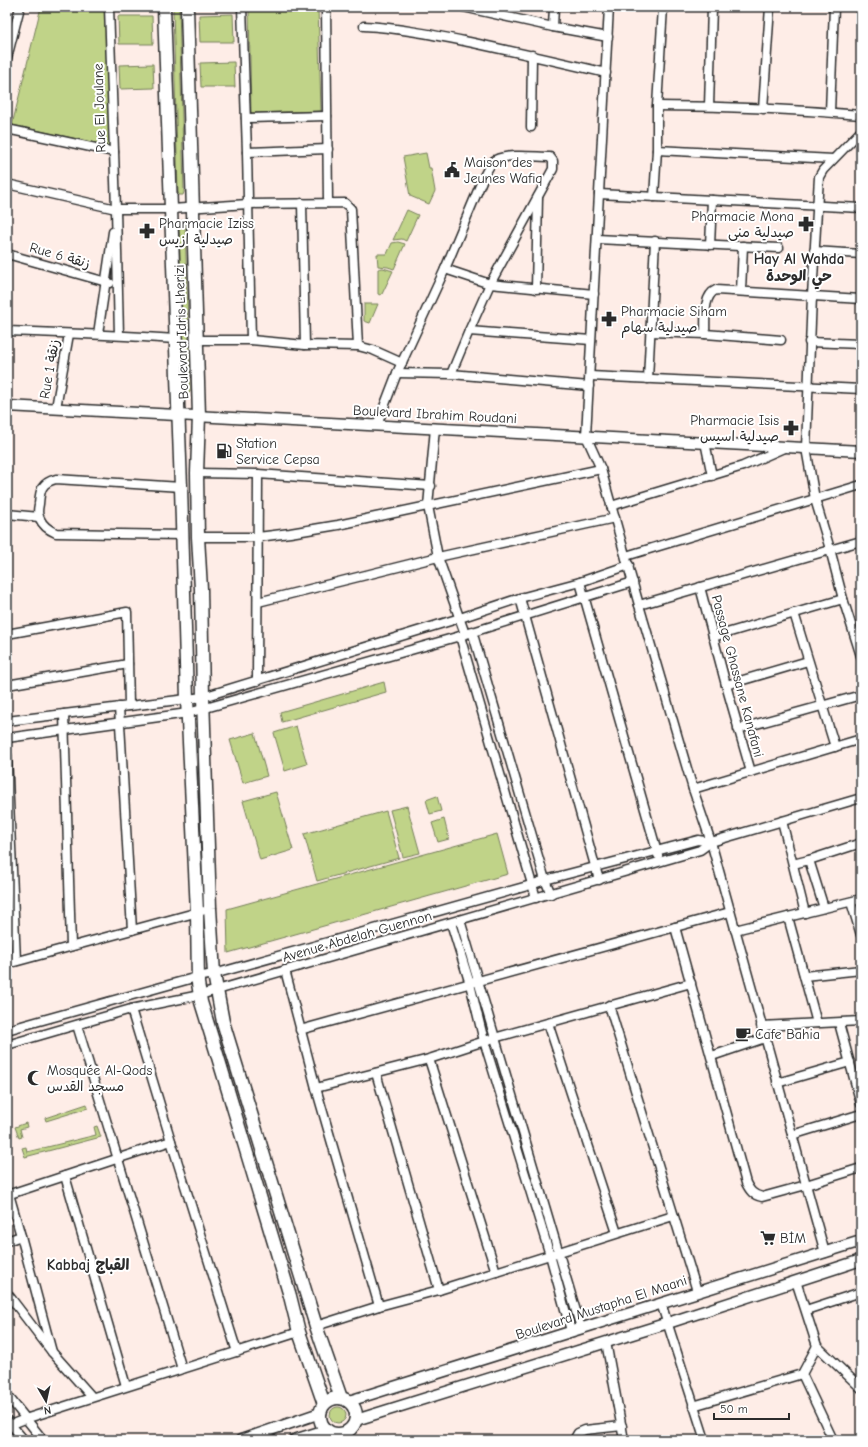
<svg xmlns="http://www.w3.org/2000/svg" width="868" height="1447" font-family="'Comic Neue','Playpen Sans Arabic',sans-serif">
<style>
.green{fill:#c0d388;stroke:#767f5a}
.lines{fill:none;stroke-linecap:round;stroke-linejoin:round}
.minor-casing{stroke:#2b2b2b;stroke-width:11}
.tertiary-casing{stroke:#2b2b2b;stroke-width:13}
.secondary-casing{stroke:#2b2b2b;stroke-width:15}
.minor{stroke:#fff;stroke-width:8}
.tertiary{stroke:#fff;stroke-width:10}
.secondary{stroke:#fff;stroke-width:12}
.labels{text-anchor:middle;stroke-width:4;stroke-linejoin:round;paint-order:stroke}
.street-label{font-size:14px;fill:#2b2b2b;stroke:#fff}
.poi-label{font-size:14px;fill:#2b2b2b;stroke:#fff;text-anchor:start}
.neighbourhood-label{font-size:15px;font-weight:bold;fill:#2b2b2b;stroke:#fff}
</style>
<rect width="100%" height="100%" fill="#feede7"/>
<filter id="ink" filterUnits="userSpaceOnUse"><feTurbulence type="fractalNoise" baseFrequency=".025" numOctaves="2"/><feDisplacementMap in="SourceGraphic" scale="8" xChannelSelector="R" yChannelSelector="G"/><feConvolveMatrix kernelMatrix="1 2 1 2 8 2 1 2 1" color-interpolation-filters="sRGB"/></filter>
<g filter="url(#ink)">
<g class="green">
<polygon points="41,7 106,7 109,146 12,125"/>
<polygon points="173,7 179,7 184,192 183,195 179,195 178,192"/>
<polygon points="249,7 318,7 321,111 251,113"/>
<polygon points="233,14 234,42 200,42 199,15"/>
<polygon points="118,16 152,16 153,44 119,44"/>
<polygon points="234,62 235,87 201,87 200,63"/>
<polygon points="153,64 154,88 120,89 119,65"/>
<polygon points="426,153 429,168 431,168 435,191 429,204 410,196 403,157"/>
<polygon points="407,210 418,215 406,241 402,239 393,240"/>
<polygon points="182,220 185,221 185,224 190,392 187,395 184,392 179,224 180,222"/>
<polygon points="398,242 405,244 394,269 388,267 378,266 377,254 387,254 392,243"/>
<polygon points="383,268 393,271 382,294 380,295 378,294 378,269"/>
<polygon points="364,304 378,304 370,323 364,321"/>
<polygon points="384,682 386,692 282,722 280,712"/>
<polygon points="296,726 307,764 285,771 274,733"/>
<polygon points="255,733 267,776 243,783 230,740"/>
<polygon points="276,792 293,850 260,860 243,801"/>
<polygon points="437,796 441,811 430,814 426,800"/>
<polygon points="407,806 420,853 403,857 390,810"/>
<polygon points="386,811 399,858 317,881 304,834"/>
<polygon points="444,819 449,839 438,842 432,823"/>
<polygon points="497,834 508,874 228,953 227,909"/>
<polygon points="87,1104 88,1108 46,1121 45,1118"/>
<polygon points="26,1123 27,1127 20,1129 22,1137 19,1138 15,1127"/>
<polygon points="97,1126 101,1137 25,1157 22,1148 26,1147 27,1152 96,1135 94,1127"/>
<circle cx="338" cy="1415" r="8"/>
</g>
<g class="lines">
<defs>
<g id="minor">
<polyline points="109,7 116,209 119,335"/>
<polyline points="242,7 247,152 251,340"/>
<polyline points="326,7 328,203"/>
<polyline points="463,7 553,27 608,37"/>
<polyline points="609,7 586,436 601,469 639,605 693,789 711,842 825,1253"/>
<path d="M364,26C400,28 434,35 469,42C515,52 560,62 606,73"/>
<polyline points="553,27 554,7"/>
<polyline points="7,58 20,7"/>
<path d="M657,106C725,106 793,109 861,115"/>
<polyline points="709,106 712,7"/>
<polyline points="763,109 770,7"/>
<polyline points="830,112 834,7"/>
<polyline points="246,118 327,116"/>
<polyline points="531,127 532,55"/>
<polyline points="7,129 114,152"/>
<polyline points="861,131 823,170 819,177 812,296 806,448 815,499 830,549 843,599 861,656"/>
<polyline points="657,150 833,159"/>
<polyline points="247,152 328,149"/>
<polyline points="7,184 116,209 171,209 248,204 345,203 351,209 358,346"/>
<polyline points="599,194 861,208"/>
<polyline points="654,197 657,150 657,106 663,7"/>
<polyline points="302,203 305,345"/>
<polyline points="597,239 779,248"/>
<polyline points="710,245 712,200"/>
<polyline points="814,251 861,254"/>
<polyline points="7,254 110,283"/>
<polyline points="445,269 490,284 594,294"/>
<polyline points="536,289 538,197"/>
<polyline points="741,291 743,246"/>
<path d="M7,331C63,333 119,335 175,339"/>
<polyline points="469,331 591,340"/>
<polyline points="651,332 705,334 781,340"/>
<polyline points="98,334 113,232"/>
<path d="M705,334C706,321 702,296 716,290L861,299"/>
<polyline points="197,340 251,340 305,345 358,346 373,350 402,363"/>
<polyline points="809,342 861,344"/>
<polyline points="397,373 451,374 589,386"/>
<polyline points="590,376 861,389"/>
<polyline points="648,379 655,241"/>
<polyline points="56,408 69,334"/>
<path d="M377,425L397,373L445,269L484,176C487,171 490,163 495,160C508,153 536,157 550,157L553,161V169L490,284L469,331L451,374"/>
<polyline points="435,428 428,506 438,557 465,634"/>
<polyline points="705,442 712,476"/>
<polyline points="197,473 258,474 431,486"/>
<path d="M181,487L56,479C41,483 40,490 39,504C38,509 37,515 40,519C43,526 49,530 56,533L182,535"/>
<polyline points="611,506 743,466 786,447"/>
<polyline points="7,514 39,517"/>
<polyline points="198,537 258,537 290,533 338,525 601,469"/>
<polyline points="626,556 861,485"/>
<polyline points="580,582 658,855"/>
<polyline points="700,587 726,685 751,772"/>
<polyline points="520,598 599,880"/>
<polyline points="258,602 438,557 615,518"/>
<polyline points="639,605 861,541"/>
<polyline points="794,613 835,747"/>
<polyline points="472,631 545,880 551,894"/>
<polyline points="7,634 127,612 129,706"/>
<polyline points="460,636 536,898"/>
<polyline points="713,637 843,599"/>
<polyline points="257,681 258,474"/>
<polyline points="7,685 128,664"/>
<polyline points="726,685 808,661"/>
<polyline points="119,707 132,930"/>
<polyline points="64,714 71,946"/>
<polyline points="7,721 203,697 460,618 520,598 580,582 629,565"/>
<polyline points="738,729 861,695"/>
<polyline points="7,738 188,713 460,636 633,582"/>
<polyline points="7,755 16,961"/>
<polyline points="693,789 861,739"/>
<polyline points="782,821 805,913"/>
<polyline points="809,860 824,908"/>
<polyline points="793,864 809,860 861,843"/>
<polyline points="851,902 861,935"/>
<polyline points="788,917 817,1023"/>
<path d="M460,920C500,1057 541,1192 581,1328"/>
<polyline points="451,923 470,984 484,1041 550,1255 571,1331"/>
<path d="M675,927L746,1183C750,1191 753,1195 762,1197L806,1185L861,1168"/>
<polyline points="735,930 861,899"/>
<polyline points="7,964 202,911"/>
<polyline points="285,970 316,1088 379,1306"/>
<polyline points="804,976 861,970"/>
<polyline points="609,1005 697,1291"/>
<polyline points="131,1009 171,1141 237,1352"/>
<polyline points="548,1023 617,1233"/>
<polyline points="839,1023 861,1104"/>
<polyline points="77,1025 182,1369"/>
<polyline points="761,1026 861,1021"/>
<polyline points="7,1030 197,977 214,974 531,885 545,880 683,844 698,840 711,842"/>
<polyline points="300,1030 730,912"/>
<polyline points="7,1045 131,1009 200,995 700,850 711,842 861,798"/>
<polyline points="712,1056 765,1038"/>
<polyline points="429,1059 496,1272"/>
<polyline points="376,1073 439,1290"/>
<polyline points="777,1083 850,1062"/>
<polyline points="316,1088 429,1059 494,1038 691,983"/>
<polyline points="792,1135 861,1114"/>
<polyline points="65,1176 126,1386"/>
<polyline points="9,1194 21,1236 52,1352"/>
<polyline points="7,1195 171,1141"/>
<polyline points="7,1241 21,1236"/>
<polyline points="796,1281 817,1346 861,1388"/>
<polyline points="7,1293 52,1352 92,1397"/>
<polyline points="661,1303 705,1440"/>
<polyline points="806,1310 861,1292"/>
<polyline points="316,1326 379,1306 439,1290 673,1216"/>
<polyline points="606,1342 624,1440"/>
<polyline points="802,1374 833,1440"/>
<polyline points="7,1395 43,1440"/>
<polyline points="693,1406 802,1374 817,1346"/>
<polyline points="7,1420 24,1440"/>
<polyline points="10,1425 25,1419 299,1332"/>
<polyline points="574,1440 578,1433 585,1430 622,1426"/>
</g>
<g id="tertiary">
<polyline points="7,406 861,451"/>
<polyline points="349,1401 861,1241"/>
<polyline points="356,1420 668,1323 861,1260"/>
<polyline points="241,1440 320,1413"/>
<polyline points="294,1440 326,1430"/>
</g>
<g id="secondary">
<polyline points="164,7 171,209 181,487 187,699 197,912 198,983 201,1002 217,1054 290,1296 299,1332 324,1404"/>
<polyline points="187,7 199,416 197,473 198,537 201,589 203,697 210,908 214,974 223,1022 316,1326 341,1398"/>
<circle cx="338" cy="1416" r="18"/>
</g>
</defs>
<use href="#minor" class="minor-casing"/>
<use href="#tertiary" class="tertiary-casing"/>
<use href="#secondary" class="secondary-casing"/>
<use href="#minor" class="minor"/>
<use href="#tertiary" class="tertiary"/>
<use href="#secondary" class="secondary"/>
</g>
</g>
<defs>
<symbol id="civic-bare" viewBox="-9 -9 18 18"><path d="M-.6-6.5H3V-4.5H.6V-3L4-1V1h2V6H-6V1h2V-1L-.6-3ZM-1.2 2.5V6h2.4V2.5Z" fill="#2b2b2b" stroke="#fff" stroke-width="2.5" paint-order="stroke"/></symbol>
<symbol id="pharmacy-bare" viewBox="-9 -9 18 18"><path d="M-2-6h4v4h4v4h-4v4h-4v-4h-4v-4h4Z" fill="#2b2b2b" stroke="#fff" stroke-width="2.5" paint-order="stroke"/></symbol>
<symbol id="fuel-bare" viewBox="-9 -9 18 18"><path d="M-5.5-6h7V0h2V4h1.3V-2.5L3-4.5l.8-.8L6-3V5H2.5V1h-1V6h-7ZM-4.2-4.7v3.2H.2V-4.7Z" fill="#2b2b2b" stroke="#fff" stroke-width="2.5" paint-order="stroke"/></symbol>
<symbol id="cafe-bare" viewBox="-9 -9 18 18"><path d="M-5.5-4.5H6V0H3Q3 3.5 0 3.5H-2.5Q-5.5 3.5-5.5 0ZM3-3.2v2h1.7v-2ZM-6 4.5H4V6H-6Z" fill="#2b2b2b" stroke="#fff" stroke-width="2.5" paint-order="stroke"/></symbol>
<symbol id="mosque-bare" viewBox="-9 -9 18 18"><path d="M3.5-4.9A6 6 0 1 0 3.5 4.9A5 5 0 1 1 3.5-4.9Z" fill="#2b2b2b" stroke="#fff" stroke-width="2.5" paint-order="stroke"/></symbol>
<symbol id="supermarket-bare" viewBox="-9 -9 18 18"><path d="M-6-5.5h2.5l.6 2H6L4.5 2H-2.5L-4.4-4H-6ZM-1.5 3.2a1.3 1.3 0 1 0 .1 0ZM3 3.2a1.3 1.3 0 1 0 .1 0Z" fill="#2b2b2b" stroke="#fff" stroke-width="2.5" paint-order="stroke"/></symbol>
</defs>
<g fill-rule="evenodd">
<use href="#civic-bare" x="441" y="159" width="22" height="22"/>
<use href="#pharmacy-bare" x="795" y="213" width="22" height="22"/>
<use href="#pharmacy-bare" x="136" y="220" width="22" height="22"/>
<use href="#pharmacy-bare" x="598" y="308" width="22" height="22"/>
<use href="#pharmacy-bare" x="780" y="417" width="22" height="22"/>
<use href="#fuel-bare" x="213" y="440" width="22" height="22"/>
<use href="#cafe-bare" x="732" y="1023" width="22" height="22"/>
<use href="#mosque-bare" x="24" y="1067" width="22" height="22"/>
<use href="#supermarket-bare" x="757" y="1227" width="22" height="22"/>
</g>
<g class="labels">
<g class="street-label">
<text transform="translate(99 108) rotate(-92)" y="5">Rue El Joulane</text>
<text transform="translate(60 255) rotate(16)" y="5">Rue 6 زنقة</text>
<text transform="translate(181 332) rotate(-92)" y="5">Boulevard Idris Lherizi</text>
<text transform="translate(49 369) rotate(-80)" y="5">Rue 1 زنقة</text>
<text transform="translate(435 414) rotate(3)" y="5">Boulevard Ibrahim Roudani</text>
<text transform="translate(738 676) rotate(75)" y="5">Passage Ghassane Kanafani</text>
<text transform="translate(357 936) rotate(-16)" y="5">Avenue Abdelah Guennon</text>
<text transform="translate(601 1307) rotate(-18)" y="5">Boulevard Mustapha El Maani</text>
</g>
<g class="poi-label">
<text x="464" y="167">Maison des<tspan x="464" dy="16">Jeunes Wafiq</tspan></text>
<text x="794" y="221" text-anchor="end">Pharmacie Mona<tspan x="794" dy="16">صيدلية منى</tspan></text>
<text x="159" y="228">Pharmacie Iziss<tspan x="159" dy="16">صيدلية ازيس</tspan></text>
<text x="621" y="316">Pharmacie Siham<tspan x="621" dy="16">صيدلية سهام</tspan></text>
<text x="779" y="425" text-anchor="end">Pharmacie Isis<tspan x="779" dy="16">صيدلية اسيس</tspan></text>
<text x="236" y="448">Station<tspan x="236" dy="16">Service Cepsa</tspan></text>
<text x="755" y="1039">Cafe Bahia</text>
<text x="47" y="1075">Mosquée Al-Qods<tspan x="47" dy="16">مسجد القدس</tspan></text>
<text x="780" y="1243">BİM</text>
</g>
<g class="neighbourhood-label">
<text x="799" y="264">Hay Al Wahda<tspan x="799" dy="17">حي الوحدة</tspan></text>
<text x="88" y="1270">Kabbaj القباج</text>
</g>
</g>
<rect width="868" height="1447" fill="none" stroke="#fff" stroke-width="24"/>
<rect x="12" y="12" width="844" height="1423" fill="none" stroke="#2b2b2b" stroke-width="1.5" filter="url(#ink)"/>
<g transform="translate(46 1401) rotate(171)" stroke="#ffffff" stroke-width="3" paint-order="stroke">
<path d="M0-3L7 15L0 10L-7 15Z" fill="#2b2b2b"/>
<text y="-6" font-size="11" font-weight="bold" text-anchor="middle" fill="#2b2b2b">N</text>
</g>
<path d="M714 1413v6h75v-6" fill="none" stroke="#2b2b2b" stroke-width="2"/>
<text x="720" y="1413" font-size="12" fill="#2b2b2b" stroke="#ffffff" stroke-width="3" paint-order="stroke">50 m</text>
</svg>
